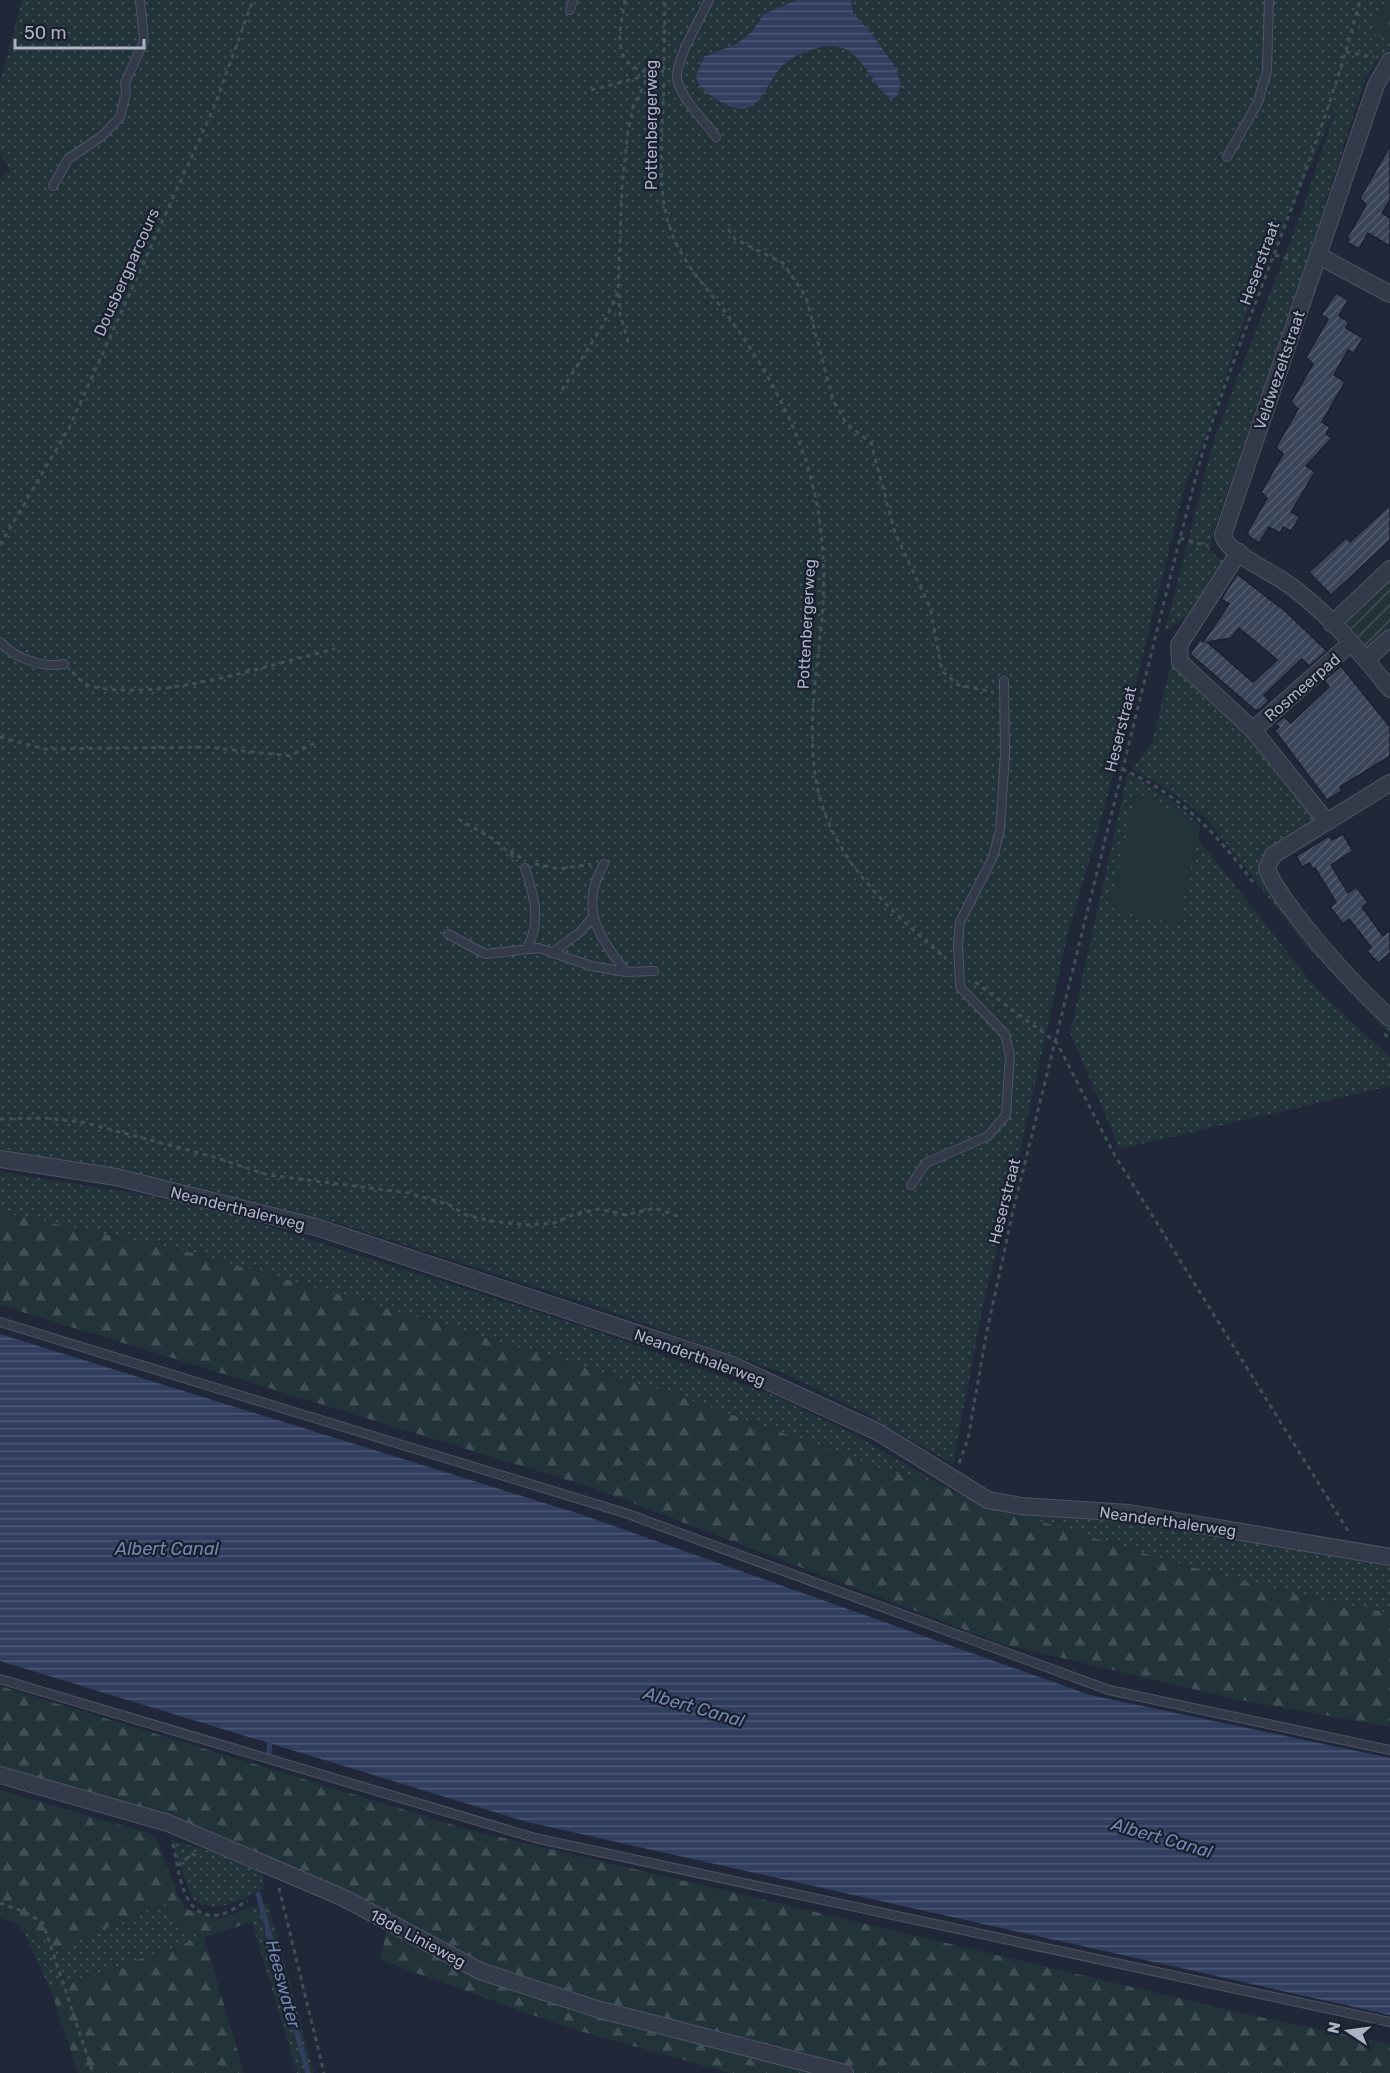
<svg xmlns="http://www.w3.org/2000/svg" width="1390" height="2073" font-family="Rubik,sans-serif">
<style>
.grass{fill:url(#grass-dots)}
.forest{fill:url(#forest-firs)}
.park{fill:url(#park-tufts)}
.garden{fill:url(#garden-furrows)}
.pitch{fill:#22343a}
.water{fill:url(#water-rules)}
.lines{fill:none;stroke-linecap:round;stroke-linejoin:round}
.stream{stroke:#313e5f;stroke-width:5}
.building{fill:url(#building-hatch);stroke:#1b2130;stroke-width:1.5;fill-rule:evenodd}
.service-casing{stroke:#4e5464;stroke-width:10}
.minor-casing{stroke:#4e5464;stroke-width:18}
.path{stroke:#3f5157;stroke-width:3;stroke-dasharray:4.5 4.5;stroke-linecap:butt}
.service{stroke:#333a49;stroke-width:8}
.minor{stroke:#333a49;stroke-width:16}
.labels{text-anchor:middle;stroke-width:4.5;stroke-linejoin:round;paint-order:stroke}
.street-label{font-size:16px;fill:#aeb4c6;stroke:#191f2e}
.water-label{font-size:18px;font-style:italic;fill:#7486b0;stroke:#191f2e}
</style>
<defs>
<pattern id="grass-dots" width="8" height="8" patternUnits="userSpaceOnUse" patternTransform="scale(1.5)"><rect width="8" height="8" fill="#22343a"/><path d="M2 2h.1M6 6h.1" fill="none" stroke="#404f55" stroke-width="1.8" stroke-linecap="round"/></pattern>
<pattern id="forest-firs" width="22" height="20" patternUnits="userSpaceOnUse" patternTransform="scale(1.5)"><rect width="22" height="20" fill="#22343a"/><path d="M5 1l3.5 6h-7zM16 11l3.5 6h-7z" fill="#404f55"/></pattern>
<pattern id="park-tufts" width="24" height="20" patternUnits="userSpaceOnUse" patternTransform="scale(1.5)"><rect width="24" height="20" fill="#22343a"/><path d="M3 7l-1-3M5 7V3M7 7l1-3M15 17l-1-3M17 17v-4M19 17l1-3" fill="none" stroke="#404f55"/></pattern>
<pattern id="garden-furrows" width="10" height="10" patternUnits="userSpaceOnUse" patternTransform="scale(1.5)"><rect width="10" height="10" fill="#22343a"/><path d="M-1 1l2-2M0 10L10 0M9 11l2-2" fill="none" stroke="#404f55"/></pattern>
<pattern id="water-rules" width="6" height="5" patternUnits="userSpaceOnUse" patternTransform="scale(1.5)"><rect width="6" height="5" fill="#313e5f"/><path d="M0 2.5h6" fill="none" stroke="#4c5874"/></pattern>
<pattern id="building-hatch" width="6" height="6" patternUnits="userSpaceOnUse" patternTransform="scale(1.5)"><rect width="6" height="6" fill="#3b4559"/><path d="M-1 1l2-2M0 6l6-6M5 7l2-2" fill="none" stroke="#555d6f"/></pattern>
</defs>
<rect width="100%" height="100%" fill="#202739"/>
<g class="grass">
<polygon points="22,0 1390,0 1390,53 1376,62 1365,80 1304,269 1214,530 1209,550 1223,561 1186,617 1165,631 1214,439 1301,213 1338,103 1254,291 1209,427 1184,490 1104,810 1068,933 1016,1170 984,1300 953,1464 865,1413 783,1373 592,1305 334,1222 160,1181 0,1153 0,177 10,172 0,153 0,82"/>
<polygon points="1171,664 1226,711 1318,816 1265,852 1261,868 1390,1025 1390,1034 1304,943 1207,819 1163,786 1132,769 1152,743"/>
<polygon points="1128,772 1175,803 1200,825 1198,839 1316,988 1390,1058 1390,1086 1120,1149 1070,1033"/>
<polygon points="0,1172 146,1195 236,1216 584,1327 773,1395 854,1434 941,1485 891,1472 676,1395 376,1305 193,1253 0,1212"/>
<path d="M1004,1510L1141,1522L1390,1565V1613C1259,1592 1131,1549 1004,1510Z"/>
<path d="M171,1840L221,1854L263,1872L264,1889C242,1898 213,1918 192,1898Z"/>
<polygon points="164,1903 184,1930 204,1937 51,1990 20,1924 44,1938 54,1951"/>
<polygon points="268,1903 314,2073 297,2073 252,1922 249,1908"/>
</g>
<g class="forest">
<path d="M0,1212L193,1253L376,1305L676,1395L891,1472L941,1485L991,1509L1004,1510C1131,1549 1259,1592 1390,1613V1727L1235,1699L1002,1644L593,1488L0,1305Z"/>
<polygon points="0,1686 470,1830 1246,2014 1390,2044 1390,2073 730,2073 569,2028 380,1960 387,1928 250,1854 0,1782"/>
<path d="M0,1790L155,1835L179,1897L186,1909L219,1919L249,1908L252,1922L204,1937L244,2073H78L51,1990L203,1937L184,1930L164,1903L54,1951C40,1932 22,1925 0,1918Z"/>
</g>
<polygon class="park" points="1386,0 1390,0 1390,39 1373,36 1376,15"/>
<polygon class="garden" points="1390,576 1390,629 1371,646 1365,648 1344,631 1345,619"/>
<polygon class="pitch" points="1136,792 1200,825 1178,925 1110,907"/>
<g class="water">
<path d="M797,0H851L853,13L872,34L896,68L901,84L897,96L892,99C869,85 863,47 832,46C816,46 791,56 781,67C759,94 758,124 716,99C707,94 697,86 696,75L704,57L736,44L752,32L764,14Z"/>
<polygon points="0,1334 580,1514 1090,1695 1390,1758 1390,2015 527,1822 0,1661"/>
</g>
<g class="lines">
<g class="stream">
<polyline points="269,1753 270,1739"/>
<polyline points="258,1894 308,2073"/>
</g>
</g>
<g class="building">
<polygon points="1390,146 1390,200 1382,213 1390,218 1390,246 1368,233 1359,249 1347,242 1349,239 1347,238 1366,205 1360,198"/>
<polygon points="1336,293 1348,300 1339,316 1349,322 1346,328 1363,338 1354,353 1348,350 1334,375 1345,382 1322,422 1330,427 1326,434 1332,438 1306,466 1315,472 1291,512 1300,517 1291,531 1283,527 1280,533 1269,527 1259,543 1248,536 1248,531 1267,498 1261,492 1283,454 1276,447 1298,409 1291,402 1313,364 1306,357 1328,319 1321,315"/>
<polygon points="1390,505 1390,540 1331,595 1309,572 1346,538 1350,542"/>
<path d="M1237,574L1285,611L1327,651L1309,666L1302,659L1264,695L1269,701L1259,710H1255L1190,654L1200,639L1203,642L1229,604L1221,599ZM1239,628L1277,660L1253,682L1207,642L1231,638Z"/>
<polygon points="1341,666 1390,727 1390,756 1340,787 1342,791 1327,800 1275,731 1279,727 1275,724 1284,717 1291,723 1329,687 1324,681"/>
<polygon points="1343,834 1353,851 1331,865 1348,893 1356,887 1368,902 1362,907 1383,936 1390,930 1390,953 1378,963 1367,951 1371,947 1349,919 1343,924 1330,907 1336,902 1315,868 1313,869 1309,863 1302,867 1296,856 1329,836 1332,840"/>
</g>
<g class="lines">
<defs>
<g id="service">
<path d="M709,0C701,18 671,66 678,83C685,103 704,120 716,137"/>
<polyline points="570,10 573,0"/>
<polyline points="1227,157 1258,102 1267,71 1269,0"/>
<polyline points="53,186 68,159 102,136 120,117 126,93 125,83 144,41 140,0"/>
<path d="M0,642C16,659 42,668 64,664"/>
<path d="M604,864C578,908 599,936 626,972"/>
<path d="M525,868C534,896 542,921 527,948"/>
<polyline points="448,934 485,954 539,948 591,966 626,972 654,971"/>
<polyline points="553,952 580,932 593,917"/>
<polyline points="911,1185 926,1163 988,1136 1006,1115 1010,1055 1005,1034 960,987 958,944 960,922 993,857 1000,830 1005,754 1004,681"/>
<polyline points="0,1322 625,1513 1109,1690 1390,1750"/>
<polyline points="0,1679 535,1838 1390,2022"/>
</g>
<g id="minor">
<path d="M1390,61L1376,85L1223,535C1225,550 1266,570 1279,578C1323,606 1358,650 1390,689"/>
<polyline points="1319,256 1390,294"/>
<polyline points="1239,552 1179,645 1180,662 1253,730 1327,822"/>
<polyline points="1332,624 1390,569"/>
<polyline points="1366,660 1390,638"/>
<polyline points="1253,730 1351,643"/>
<path d="M1390,783L1273,855L1267,868C1270,880 1278,889 1285,900C1316,943 1351,982 1390,1018"/>
<polyline points="0,1159 116,1177 316,1227 730,1364 878,1432 988,1500 1021,1506 1129,1513 1390,1557"/>
<polyline points="0,1775 168,1823 344,1898 480,1971 597,2009 845,2073"/>
</g>
</defs>
<use href="#service" class="service-casing"/>
<use href="#minor" class="minor-casing"/>
<g class="path">
<path d="M625,0C620,32 609,64 650,73"/>
<polyline points="1346,52 1374,57"/>
<polyline points="664,70 665,0"/>
<path d="M664,83C663,127 655,186 670,228C681,262 707,288 728,316C763,364 794,418 810,475C823,521 826,572 822,619C816,679 804,743 821,802C842,870 895,914 946,959"/>
<polyline points="591,90 664,71"/>
<polyline points="728,229 735,239 783,263 806,297 833,400 846,423 871,443 895,533 930,607 942,671 958,685 993,692"/>
<polyline points="1275,255 1299,262"/>
<polyline points="619,294 620,314 629,345"/>
<polyline points="562,390 603,325 618,292 622,187 628,131 633,107 650,73"/>
<polyline points="1180,538 1208,546"/>
<polyline points="0,545 69,428 214,107 253,0"/>
<path d="M72,672C77,676 83,684 90,686C159,703 266,665 335,649"/>
<polyline points="0,737 44,749 207,747 290,756 316,742"/>
<path d="M1122,769C1181,795 1215,832 1253,882"/>
<polyline points="458,819 495,840 518,861"/>
<polyline points="510,851 521,858"/>
<polyline points="535,864 560,869 591,864"/>
<polyline points="975,982 1057,1043 1114,1154 1350,1534"/>
<polyline points="1384,1034 1390,1038"/>
<polyline points="0,1119 44,1118 82,1122 214,1157 268,1175 409,1193 450,1205 466,1215 491,1221 527,1225 554,1223 575,1214 599,1209 626,1215 655,1208 680,1217"/>
<path d="M959,1463L968,1439L986,1336L1013,1211L1180,538C1190,502 1198,464 1210,429C1258,285 1322,147 1360,0"/>
<path d="M173,1844C179,1868 181,1920 218,1915C227,1914 239,1905 248,1901"/>
<polyline points="178,1866 192,1854 198,1856"/>
<polyline points="279,1888 324,2073"/>
<polyline points="0,1903 25,1912 43,1923 93,2073"/>
</g>
<use href="#service" class="service"/>
<use href="#minor" class="minor"/>
</g>
<g class="labels">
<g class="street-label">
<text transform="translate(651 125) rotate(-90)" y="6">Pottenbergerweg</text>
<text transform="translate(1259 263) rotate(-70)" y="6">Heserstraat</text>
<text transform="translate(126 272) rotate(-66)" y="6">Dousbergparcours</text>
<text transform="translate(1279 370) rotate(-71)" y="6">Veldwezeltstraat</text>
<text transform="translate(806 624) rotate(-87)" y="6">Pottenbergerweg</text>
<text transform="translate(1302 687) rotate(-41)" y="6">Rosmeerpad</text>
<text transform="translate(1120 729) rotate(-76)" y="6">Heserstraat</text>
<text transform="translate(1004 1201) rotate(-76)" y="6">Heserstraat</text>
<text transform="translate(238 1208) rotate(14)" y="6">Neanderthalerweg</text>
<text transform="translate(700 1357) rotate(20)" y="6">Neanderthalerweg</text>
<text transform="translate(1168 1521) rotate(8)" y="6">Neanderthalerweg</text>
<text transform="translate(418 1938) rotate(28)" y="6">18de Linieweg</text>
</g>
<g class="water-label">
<text x="167" y="1555">Albert Canal</text>
<text transform="translate(694 1707) rotate(16)" y="6">Albert Canal</text>
<text transform="translate(1162 1838) rotate(16)" y="6">Albert Canal</text>
<text transform="translate(283 1984) rotate(75)" y="6">Heeswater</text>
</g>
</g>
<g transform="translate(1348 2031) rotate(283)" stroke="#191f2e" stroke-width="4.5" paint-order="stroke">
<path d="M0-4.5L10 22L0 15L-10 22Z" fill="#aeb4c6"/>
<text y="-9" font-size="16" font-weight="bold" text-anchor="middle" fill="#aeb4c6">N</text>
</g>
<path d="M15 39v9h129v-9" fill="none" stroke="#aeb4c6" stroke-width="3"/>
<text x="24" y="39" font-size="18" fill="#aeb4c6" stroke="#191f2e" stroke-width="4.5" paint-order="stroke">50 m</text>
</svg>
